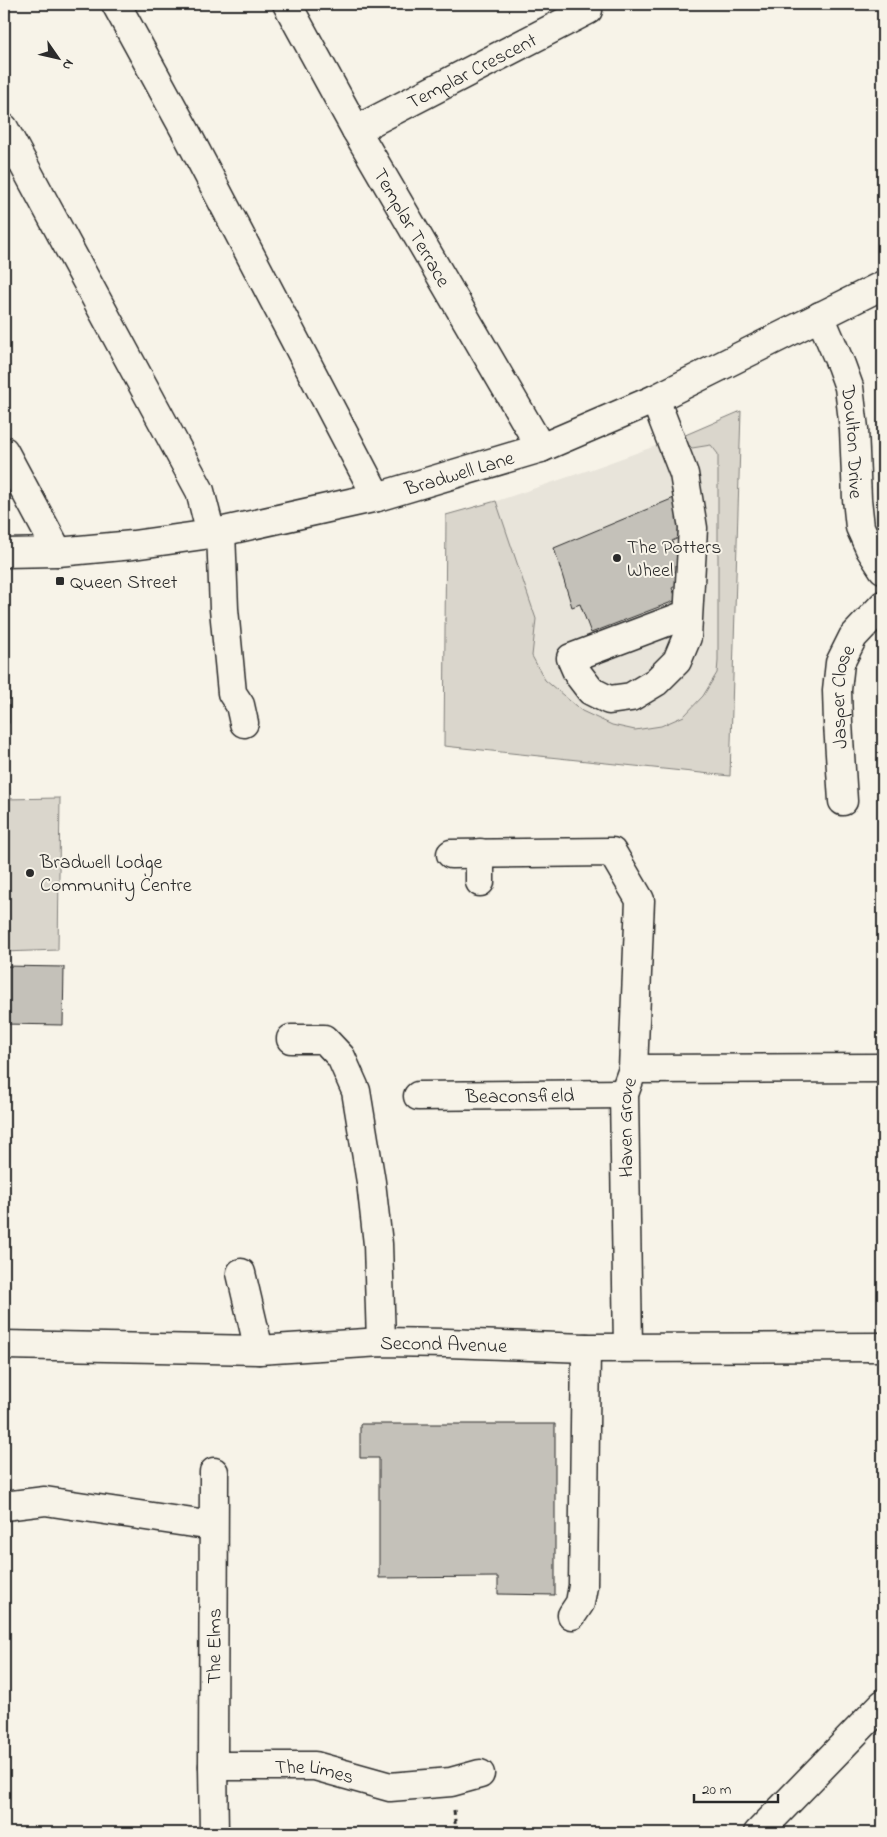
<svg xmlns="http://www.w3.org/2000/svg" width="887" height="1837" font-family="'Indie Flower',sans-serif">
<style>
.built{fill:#e8e4da}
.green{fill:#dad6cc;stroke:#82807c}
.building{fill:#c4c1b9;stroke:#2b2b2b}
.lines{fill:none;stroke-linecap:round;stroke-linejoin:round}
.minor-casing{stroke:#2b2b2b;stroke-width:31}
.path{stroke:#2b2b2b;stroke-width:3;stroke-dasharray:5 4;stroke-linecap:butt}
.minor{stroke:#f7f3e8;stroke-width:28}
.poi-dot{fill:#2b2b2b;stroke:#f7f3e8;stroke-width:2}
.labels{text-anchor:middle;stroke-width:4;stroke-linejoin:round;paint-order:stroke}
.street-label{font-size:20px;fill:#2b2b2b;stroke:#f7f3e8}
.poi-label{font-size:20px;fill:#2b2b2b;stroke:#f7f3e8;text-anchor:start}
</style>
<rect width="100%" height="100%" fill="#f7f3e8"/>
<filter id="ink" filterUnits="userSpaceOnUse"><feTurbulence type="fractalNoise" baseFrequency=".02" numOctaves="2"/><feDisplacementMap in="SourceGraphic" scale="10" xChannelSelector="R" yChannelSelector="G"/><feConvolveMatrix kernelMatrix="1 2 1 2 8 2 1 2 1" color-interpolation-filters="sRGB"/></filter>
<g filter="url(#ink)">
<polygon class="built" points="741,411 730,776 444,746 446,515 497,501 589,470 683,436"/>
<g class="green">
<polygon points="741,411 730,776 444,746 446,515 496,501 536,619 532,656 545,680 582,711 612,725 635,730 661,726 684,716 703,696 717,673 718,661 718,454 711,445 692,448 686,442 683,436"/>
<polygon points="60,798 58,950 4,952 4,799"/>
</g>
<g class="building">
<polygon points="674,498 685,535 672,541 681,569 675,571 679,584 672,588 677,600 591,633 580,604 572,607 554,548"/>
<rect x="4" y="686" width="5" height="37"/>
<polygon points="4,966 64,967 63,1025 4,1024"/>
<polygon points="360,1424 555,1424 555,1595 498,1594 498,1577 379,1578 379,1458 360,1458"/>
</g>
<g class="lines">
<defs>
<g id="minor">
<polyline points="116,4 187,134 377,497"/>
<path id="s1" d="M287,4L356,130L541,448"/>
<polyline points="4,128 200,491 211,534"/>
<path id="s2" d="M356,130L588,10"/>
<path id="s3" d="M820,316L841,365L849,387L854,429L857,499L860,527L870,549L883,569"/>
<polyline points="655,399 684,474 693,528 687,637 677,661 656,682 631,697 609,700 591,691 578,674 571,658 688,614"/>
<polyline points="4,451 58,552"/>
<polyline points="221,532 224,609 232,693 240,705 244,723"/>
<path id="s4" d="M4,553L58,552L133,545L211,534L377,497L541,448L655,399L883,285"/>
<path id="s5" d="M843,801L838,723L837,690L840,663L853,637L883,605"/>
<polyline points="451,854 612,852 640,900 633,1069"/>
<polyline points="480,882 480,853"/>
<polyline points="291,1039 324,1039 341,1057 356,1091 371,1182 378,1244 381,1342"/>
<path id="s6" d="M418,1096L624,1094"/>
<polyline points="241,1273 259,1350"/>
<path id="s7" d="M4,1345L259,1350L381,1342L447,1343L586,1348L883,1347"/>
<path id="s8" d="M628,1347L624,1094L633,1069L883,1068"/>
<polyline points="4,1506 45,1501 213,1526"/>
<polyline points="572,1615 580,1603 583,1586 586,1348"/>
<path id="s9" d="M213,1766L214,1472"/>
<path id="s10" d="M214,1833L213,1766H315L390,1787L451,1782L480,1774"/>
<polyline points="758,1833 883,1704"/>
</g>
</defs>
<use href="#minor" class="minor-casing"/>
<polyline class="path" points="454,1810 456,1833"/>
<use href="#minor" class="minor"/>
</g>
</g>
<g class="poi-dot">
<circle cx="617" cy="558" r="5"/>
<rect x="55" y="576" width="10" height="10" rx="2.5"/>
<circle cx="30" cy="873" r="5"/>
</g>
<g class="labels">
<g class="street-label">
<text dy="7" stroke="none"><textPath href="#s2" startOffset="130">Templar Crescent</textPath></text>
<text dy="7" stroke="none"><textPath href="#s1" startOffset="256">Templar Terrace</textPath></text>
<text dy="7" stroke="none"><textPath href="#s3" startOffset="132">Doulton Drive</textPath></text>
<text dy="7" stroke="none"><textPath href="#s4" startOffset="464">Bradwell Lane</textPath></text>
<text dy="7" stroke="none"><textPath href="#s5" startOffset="105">Jasper Close</textPath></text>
<text dy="7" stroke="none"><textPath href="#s6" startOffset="102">Beaconsfield</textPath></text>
<text dy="7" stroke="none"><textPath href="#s8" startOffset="220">Haven Grove</textPath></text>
<text dy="7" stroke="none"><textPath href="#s7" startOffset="440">Second Avenue</textPath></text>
<text dy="7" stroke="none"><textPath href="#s9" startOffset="120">The Elms</textPath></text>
<text dy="7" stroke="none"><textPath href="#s10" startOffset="169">The Limes</textPath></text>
</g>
<g class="poi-label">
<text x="627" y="553">The Potters<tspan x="627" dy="23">Wheel</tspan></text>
<text x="70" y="588">Queen Street</text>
<text x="40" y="868">Bradwell Lodge<tspan x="40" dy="23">Community Centre</tspan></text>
</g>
</g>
<rect width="887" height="1837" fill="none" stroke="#f7f3e8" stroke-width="20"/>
<rect x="10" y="10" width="867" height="1817" fill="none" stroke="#2b2b2b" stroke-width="2" filter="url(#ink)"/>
<g transform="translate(58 58) rotate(124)" stroke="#f7f3e8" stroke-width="4" paint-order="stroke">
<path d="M0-4L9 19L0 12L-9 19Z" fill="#2b2b2b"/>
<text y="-8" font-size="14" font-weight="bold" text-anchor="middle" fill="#2b2b2b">N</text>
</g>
<path d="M694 1794v8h84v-8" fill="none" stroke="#2b2b2b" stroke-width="2.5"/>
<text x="702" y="1794" font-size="15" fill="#2b2b2b" stroke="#f7f3e8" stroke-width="4" paint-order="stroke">20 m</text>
</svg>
